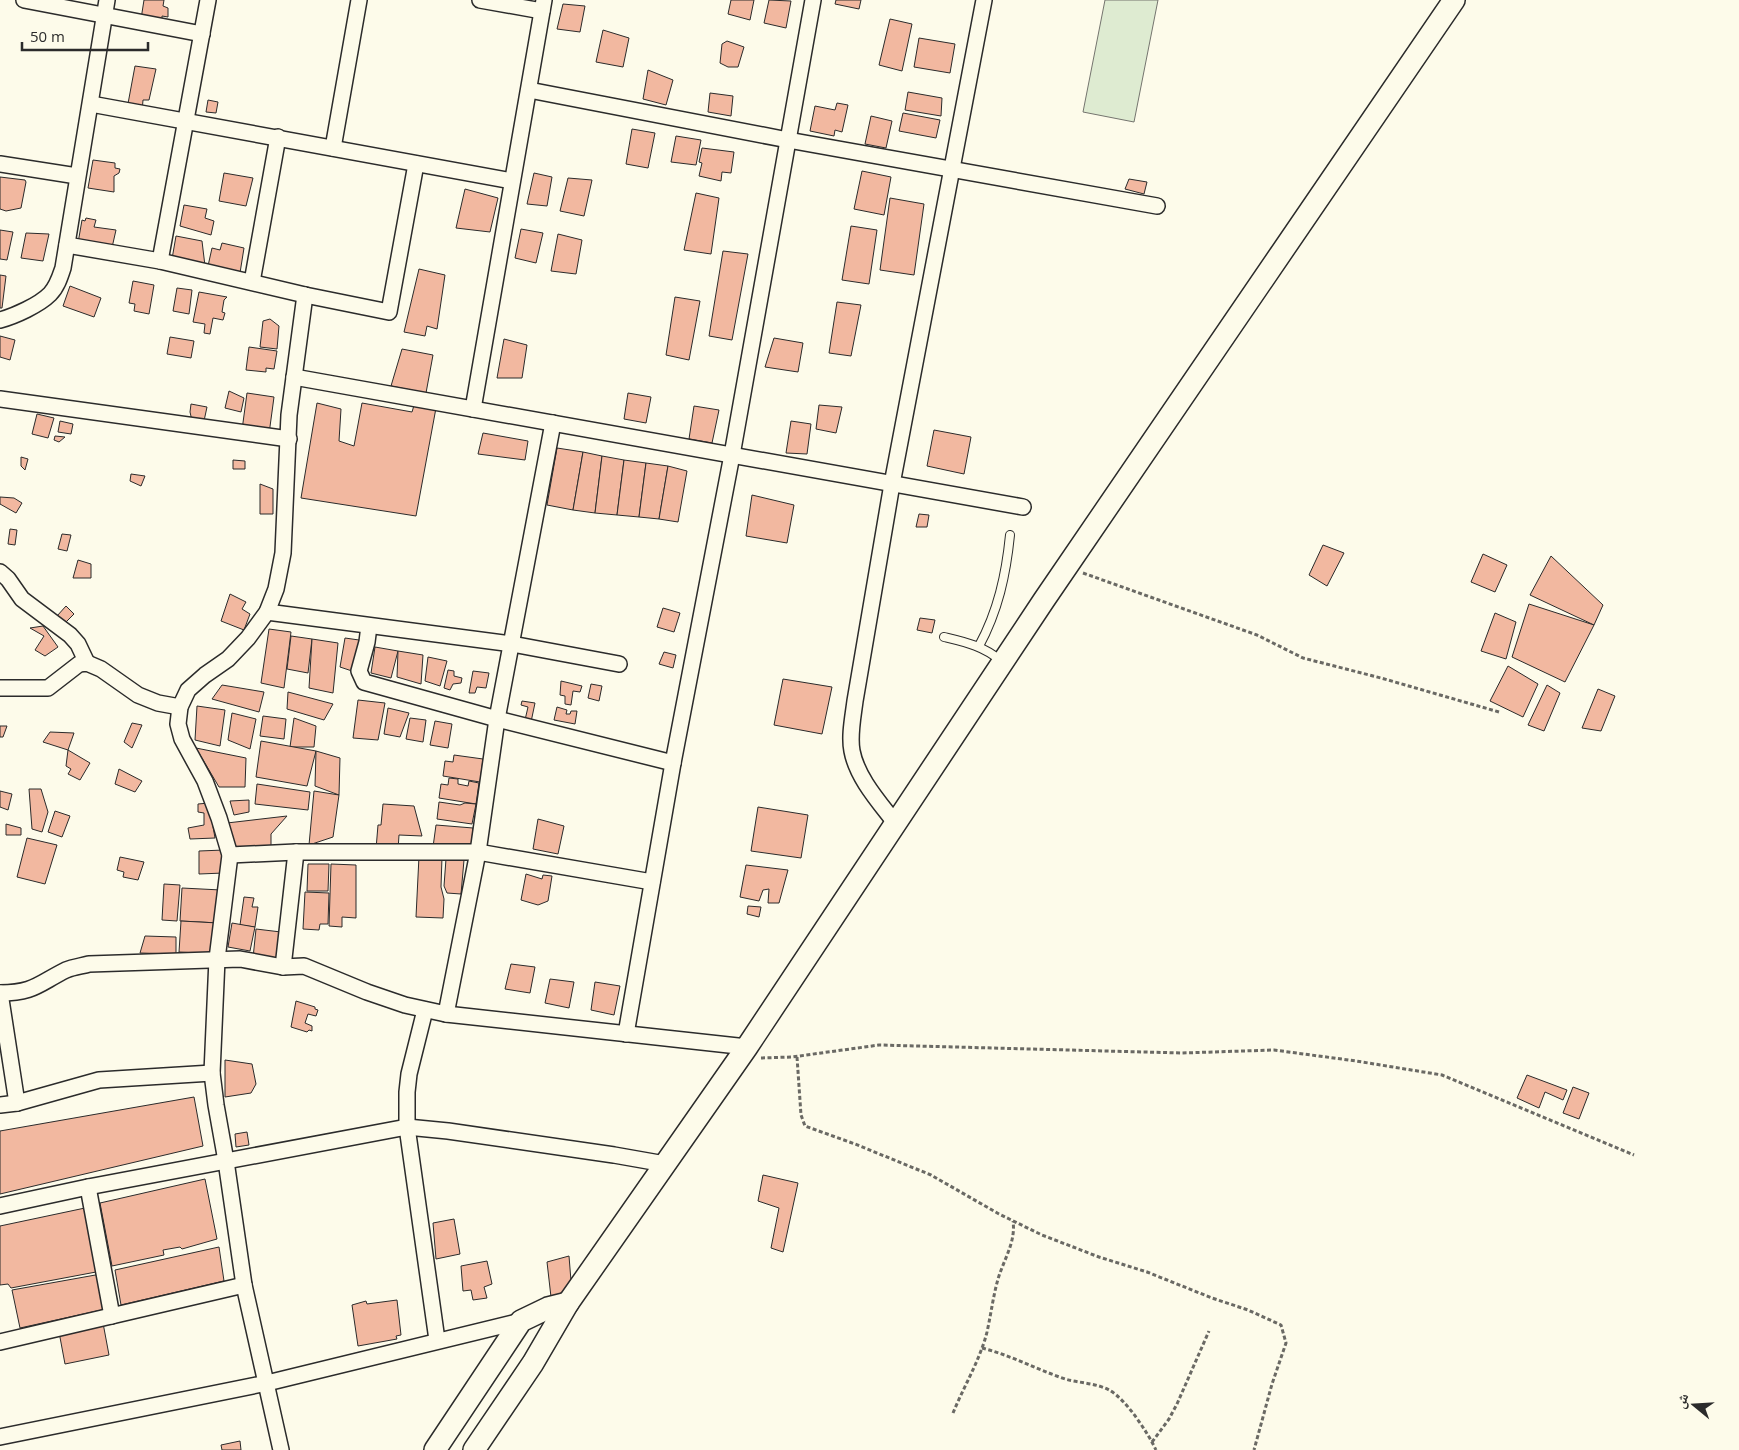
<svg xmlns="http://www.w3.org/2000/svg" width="1739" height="1450" font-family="'Open Sans','Noto Naskh Arabic',sans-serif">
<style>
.green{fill:#deebd1;stroke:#74746e}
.building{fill:#f2b8a0;stroke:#2b2b2b}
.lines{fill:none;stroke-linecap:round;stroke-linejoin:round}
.lane-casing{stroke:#2b2b2b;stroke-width:10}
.street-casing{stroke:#2b2b2b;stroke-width:18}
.secondary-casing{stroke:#2b2b2b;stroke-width:24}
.path{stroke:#6a6964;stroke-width:3;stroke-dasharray:4 2.5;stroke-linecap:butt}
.lane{stroke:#fdfbea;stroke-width:8}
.street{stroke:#fdfbea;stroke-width:15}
.secondary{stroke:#fdfbea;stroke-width:21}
</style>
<rect width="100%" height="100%" fill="#fdfbea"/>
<polygon class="green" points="1105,0 1158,0 1134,122 1083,112"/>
<g class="building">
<polygon points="144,0 164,0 163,6 168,8 168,17 162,16 162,24 141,19"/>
<polygon points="731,0 754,0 750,20 728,14"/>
<polygon points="769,0 791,1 786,28 764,23"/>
<polygon points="836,0 861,0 859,9 835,4"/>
<polygon points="563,4 585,6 580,32 557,29"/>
<polygon points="890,19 912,24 902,71 879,65"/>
<polygon points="603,30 629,38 623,67 596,62"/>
<polygon points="919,38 955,44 950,73 914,67"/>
<polygon points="727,41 744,47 738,67 728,67 720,63 722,44"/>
<polygon points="135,66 156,69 149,100 143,100 142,112 127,109"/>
<polygon points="648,70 673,80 666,105 643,99"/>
<polygon points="908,92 942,98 941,116 905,110"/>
<polygon points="710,93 733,96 731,116 708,112"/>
<polygon points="208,100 218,102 216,113 206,112"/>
<polygon points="837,103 848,105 842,132 835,130 834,136 810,131 815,106 835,110"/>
<polygon points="903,113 940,120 936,138 899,131"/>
<polygon points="871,116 892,121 886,148 865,144"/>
<polygon points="632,129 655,133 648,168 626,164"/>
<polygon points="676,136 701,140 696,165 671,162"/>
<polygon points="702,148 734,152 731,173 722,172 721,181 699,176 702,163 699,162"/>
<polygon points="93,160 115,163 115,168 120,169 119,173 114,176 114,192 88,188"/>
<polygon points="862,171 891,177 884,215 854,209"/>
<polygon points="224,173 253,178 246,206 219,201"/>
<polygon points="534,173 552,177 547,206 527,204"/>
<polygon points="0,177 25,180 26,182 21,208 6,211 0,209"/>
<polygon points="568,178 592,180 584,216 560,211"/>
<polygon points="1129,179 1147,182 1144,194 1125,189"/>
<polygon points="465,189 498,198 490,232 456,228"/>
<polygon points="696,193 719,198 711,254 684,250"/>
<polygon points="890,198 924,204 914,275 880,270"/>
<polygon points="184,205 207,209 205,218 214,221 211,235 180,226"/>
<polygon points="86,218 96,220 94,227 116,230 111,252 78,243 82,220 85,221"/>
<polygon points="851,226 877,230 869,284 842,280"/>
<polygon points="521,229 543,233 536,263 515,258"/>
<polygon points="0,230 13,232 7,260 0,259"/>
<polygon points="26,233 49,234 43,261 21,258"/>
<polygon points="558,234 582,240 576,274 551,271"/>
<polygon points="176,236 202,241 205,266 172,259"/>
<polygon points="222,243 244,248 240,273 208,266 212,248 220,250"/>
<polygon points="723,251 748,254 732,340 709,336"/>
<polygon points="419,269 445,275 437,329 427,326 425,336 404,332"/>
<polygon points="0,275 6,276 2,308 0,308"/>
<polygon points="133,281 154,285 149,314 134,311 135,304 129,303"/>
<polygon points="70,286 101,298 94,317 63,306"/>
<polygon points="177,288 192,290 189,314 173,311"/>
<polygon points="199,292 227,297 224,300 222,312 225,313 223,320 213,318 210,334 204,333 205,324 193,322"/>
<polygon points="675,297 700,301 689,360 666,355"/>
<polygon points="837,302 861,305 851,356 829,353"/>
<polygon points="270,319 279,326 277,349 260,347 263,321"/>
<polygon points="0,336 15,340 10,360 0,357"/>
<polygon points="170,337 194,341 191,358 167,354"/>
<polygon points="774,338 803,343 798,372 765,367"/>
<polygon points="504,339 527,345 522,378 497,378"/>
<polygon points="249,347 277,351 274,369 266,368 266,372 246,370"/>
<polygon points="402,349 433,355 426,393 391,386"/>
<polygon points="229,391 244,398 241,412 225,408"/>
<polygon points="247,393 274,397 269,434 242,430"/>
<polygon points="628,393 651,397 646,423 624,419"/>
<polygon points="415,402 436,408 416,516 301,498 317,403 341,409 339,441 354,446 362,403 412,412"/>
<polygon points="191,404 207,407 204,421 193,425 190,412"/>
<polygon points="819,405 842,407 836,433 816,429"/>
<polygon points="694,406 719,410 712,443 689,439"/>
<polygon points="37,414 54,418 48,438 32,434"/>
<polygon points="60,421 73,424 71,434 58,432"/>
<polygon points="791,421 811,424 807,454 786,453"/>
<polygon points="934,430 971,437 964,474 927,466"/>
<polygon points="483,433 528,441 525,460 478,454"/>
<polygon points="55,436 65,437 59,442 54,440"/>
<polygon points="557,448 583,452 573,510 547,505"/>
<polygon points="583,452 602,456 595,513 573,510"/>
<polygon points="602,456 624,460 617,515 595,513"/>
<polygon points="21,457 28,459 25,470 21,466"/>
<polygon points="233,460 245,461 245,469 233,469"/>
<polygon points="624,460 646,463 639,517 617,515"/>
<polygon points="646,463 668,466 659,519 639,517"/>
<polygon points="668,466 687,471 678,522 659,519"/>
<polygon points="131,474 145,476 141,486 130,481"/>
<polygon points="260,484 273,489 273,514 260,514"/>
<polygon points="752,495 794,505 787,543 746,536"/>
<polygon points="0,497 14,498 22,503 16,513 0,504"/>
<polygon points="919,514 929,515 927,527 916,527"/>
<polygon points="10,529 17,530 15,545 8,544"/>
<polygon points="62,534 71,535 67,551 58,549"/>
<polygon points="1323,545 1344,553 1327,586 1309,575"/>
<polygon points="1483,554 1507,565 1495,592 1471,582"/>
<polygon points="1551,556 1603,605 1594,625 1530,595"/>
<polygon points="78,560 91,564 91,578 73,578"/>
<polygon points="230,594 246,602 242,609 250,614 244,630 221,621"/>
<polygon points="1529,604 1594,625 1565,682 1512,657"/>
<polygon points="66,606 74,614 65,623 57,616"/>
<polygon points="663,608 680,613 674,632 657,627"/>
<polygon points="1495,613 1516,622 1506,659 1481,651"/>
<polygon points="920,618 935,620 932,633 917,630"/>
<polygon points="43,626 58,647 45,656 35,650 44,636 30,628"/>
<polygon points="269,629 291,632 284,688 261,683"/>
<polygon points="291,636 312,639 308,673 287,669"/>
<polygon points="345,638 366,641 355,672 340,667"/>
<polygon points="312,639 338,643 333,693 309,688"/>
<polygon points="375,647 398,651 391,678 371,673"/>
<polygon points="398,651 423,655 421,684 397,677"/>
<polygon points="664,652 676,655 673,668 659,664"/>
<polygon points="428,657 447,661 440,686 425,681"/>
<polygon points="1508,666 1538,684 1523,717 1490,701"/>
<polygon points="448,670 454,671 454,676 462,678 461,683 453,684 450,690 444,688"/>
<polygon points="473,671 489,673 486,688 477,687 475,693 469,693"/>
<polygon points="783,679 832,687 822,734 774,725"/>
<polygon points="561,681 582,686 580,692 573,691 571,705 565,704 565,696 560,695"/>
<polygon points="591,684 602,686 599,701 588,698"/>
<polygon points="222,685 264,692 259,712 212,699"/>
<polygon points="1547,685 1560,693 1544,731 1528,725"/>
<polygon points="1598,689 1615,696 1601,731 1582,728"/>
<polygon points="288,692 333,704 324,720 287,709"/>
<polygon points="358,700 385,703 378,740 353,738"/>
<polygon points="522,701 535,703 531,722 525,720 528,707 521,705"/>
<polygon points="197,706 225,710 220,746 195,740"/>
<polygon points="557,707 567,710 566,714 570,714 571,711 577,711 575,724 554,720"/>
<polygon points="388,708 409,713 400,737 384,734"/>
<polygon points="232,713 256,719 250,749 228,740"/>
<polygon points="263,716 286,719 284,739 260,736"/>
<polygon points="294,718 316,726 314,747 290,747"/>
<polygon points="410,718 426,720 423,742 406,739"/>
<polygon points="435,721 452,724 448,748 430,745"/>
<polygon points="132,723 142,725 132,748 124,742"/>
<polygon points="0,726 7,726 3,737 0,737"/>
<polygon points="50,732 74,733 68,750 43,742"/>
<polygon points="261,741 316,751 307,786 256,777"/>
<polygon points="196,748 246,758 245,787 219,787"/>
<polygon points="68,750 90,763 80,780 68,774 71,769 66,766"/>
<polygon points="316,751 340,758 339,795 315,786"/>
<polygon points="454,755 483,759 480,782 443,776 445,761 453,762"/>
<polygon points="119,769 142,781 135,792 115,784"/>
<polygon points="449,778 458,779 458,784 468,786 469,781 479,783 476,804 439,798 441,784 448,785"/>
<polygon points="257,784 310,792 308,810 255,804"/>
<polygon points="29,789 41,789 48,812 42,832 32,829"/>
<polygon points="0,791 12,794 8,810 0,807"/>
<polygon points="314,791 339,795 333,837 309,845"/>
<polygon points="249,800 249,812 234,815 230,801"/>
<polygon points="439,802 460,805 465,803 476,804 472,824 437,819"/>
<polygon points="209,803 215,838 190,839 188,828 204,825 204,813 198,812 198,804"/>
<polygon points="383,804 414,806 422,836 399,835 398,850 376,849 378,825 381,825"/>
<polygon points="758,807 808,815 801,858 751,851"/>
<polygon points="55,811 70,816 62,837 48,832"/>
<polygon points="287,816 271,834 271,851 238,854 227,823"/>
<polygon points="538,819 564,826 558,854 533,849"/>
<polygon points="6,824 21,828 21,835 6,835"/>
<polygon points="436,825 473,828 471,851 433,847"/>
<polygon points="27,838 57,845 45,884 17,877"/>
<polygon points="224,850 224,873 199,874 199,851"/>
<polygon points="419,856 442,857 441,887 444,899 443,918 416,917"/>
<polygon points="120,857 144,862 138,880 123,877 124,872 117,870"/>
<polygon points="446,859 464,860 461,894 447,893 444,886"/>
<polygon points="308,864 329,864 328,891 307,891"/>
<polygon points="331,864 356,865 356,918 342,917 342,927 329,926"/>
<polygon points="746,865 788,870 779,903 768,903 769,889 763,890 759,901 740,897"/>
<polygon points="526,874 542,879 543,875 552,876 548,901 538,905 521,900"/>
<polygon points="164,884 180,885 177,921 162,920"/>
<polygon points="182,888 221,890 219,923 180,921"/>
<polygon points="305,892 329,893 328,924 320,924 319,930 303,929"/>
<polygon points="244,897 254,898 252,907 258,907 255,927 240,925"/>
<polygon points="748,906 761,907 759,917 747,914"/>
<polygon points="181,921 218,923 216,954 179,952"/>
<polygon points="232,923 255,927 250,951 228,947"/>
<polygon points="256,929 281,932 278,961 253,958"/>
<polygon points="145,936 176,937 176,954 140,953"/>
<polygon points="511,964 535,967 530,993 505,989"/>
<polygon points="550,979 574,982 569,1008 545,1003"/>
<polygon points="595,982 620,986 614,1015 591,1010"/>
<polygon points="296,1001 315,1007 315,1009 318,1010 316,1016 308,1014 305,1023 312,1026 312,1031 309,1030 307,1032 291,1027"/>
<polygon points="225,1060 252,1064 256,1084 251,1093 225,1097"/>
<polygon points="1527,1075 1567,1090 1563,1100 1545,1092 1539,1108 1517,1098"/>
<polygon points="1573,1087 1589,1093 1579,1119 1563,1113"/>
<polygon points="194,1097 203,1146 0,1194 0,1131"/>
<polygon points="247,1132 249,1145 236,1147 235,1134"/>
<polygon points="763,1175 798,1183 783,1252 771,1248 779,1208 758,1201"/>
<polygon points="205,1179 217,1239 182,1249 180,1247 163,1250 164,1255 112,1266 100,1203"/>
<polygon points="85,1208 96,1272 11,1288 8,1284 0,1285 0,1226"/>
<polygon points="454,1219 460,1254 436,1259 433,1223"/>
<polygon points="219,1247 224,1281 121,1305 115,1270"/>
<polygon points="569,1256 571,1281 563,1294 551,1297 547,1262"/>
<polygon points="487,1261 492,1284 484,1287 487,1298 473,1300 471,1290 463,1291 461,1266"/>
<polygon points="101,1274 106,1309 20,1328 12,1290"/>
<polygon points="397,1300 401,1335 396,1336 397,1339 358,1346 352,1305 366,1301 367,1304"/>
<polygon points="103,1323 109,1355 65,1364 59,1332"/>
<polygon points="240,1441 241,1450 222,1450 221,1445"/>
</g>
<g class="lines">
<defs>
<g id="lane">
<path d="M944,637C965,642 984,646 1001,661"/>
<path d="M979,646C998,611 1006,575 1010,535"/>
</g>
<g id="street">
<polyline points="24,0 202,34"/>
<polyline points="480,0 542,11"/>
<polyline points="529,90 788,140 1157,206"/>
<polyline points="91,104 512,181"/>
<polyline points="333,148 359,0"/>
<polyline points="0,164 77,176"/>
<polyline points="67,245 160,261 305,295 389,312 416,164"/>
<polyline points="160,261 208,0"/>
<polyline points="252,282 278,137"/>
<path d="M0,320C15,316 39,305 50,294C57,287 60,277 63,268L107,0"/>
<polyline points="294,377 1023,507"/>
<polyline points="0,399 289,439"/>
<polyline points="473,409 544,0"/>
<polyline points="0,572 8,579 22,599 70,635 78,644 87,663"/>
<polyline points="267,612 512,644 619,664"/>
<polyline points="369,626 367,642 359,671 364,682 497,719 673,763"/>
<polyline points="0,688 48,688 79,664 87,663 101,669 138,695 158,703 180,707"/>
<path d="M896,824C880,803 857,778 852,751C849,736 853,717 855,701L892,484L984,0"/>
<polyline points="230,855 296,852 478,852 652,882"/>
<polyline points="283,967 296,852"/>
<path d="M0,993C34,993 38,984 66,970C73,967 82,966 89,964L240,959L283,967L304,966L367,992L405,1005L446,1014L747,1047"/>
<polyline points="0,993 17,1103"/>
<polyline points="425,1010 409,1074 407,1092 407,1127 437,1340"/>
<polyline points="446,1014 478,852 497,719 553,423"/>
<polyline points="626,1034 673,763 732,455 813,0"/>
<polyline points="0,1105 17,1103 99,1080 212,1073"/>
<polyline points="88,1187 112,1316"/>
<polyline points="0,1206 88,1187 407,1127 448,1131 614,1155 665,1164"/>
<polyline points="0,1342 244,1285"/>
<polyline points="0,1437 267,1383 521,1321"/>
<polyline points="281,1450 244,1285 226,1161 216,1105 212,1073 217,959 230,855 219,818 205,781 182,739 178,724 180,707 188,690 205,675 228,659 248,638 267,612 276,589 283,553 289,415 305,295"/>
</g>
<g id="secondary">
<polyline points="435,1450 521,1321 548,1308 568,1303"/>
<polyline points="474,1450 533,1363 568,1303 747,1047 1044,600 1454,0"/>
</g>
</defs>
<use href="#lane" class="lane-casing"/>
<use href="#street" class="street-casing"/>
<use href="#secondary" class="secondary-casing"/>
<g class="path">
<polyline points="1083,573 1257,635 1303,658 1381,678 1499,712"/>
<polyline points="797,1057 801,1115 805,1126 855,1144 931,1175 999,1214 1042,1235 1099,1257 1147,1272 1212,1298 1248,1310 1281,1325 1286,1343 1272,1384 1254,1450"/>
<polyline points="761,1058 792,1057 879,1045 1182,1053 1274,1050 1356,1061 1442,1075 1634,1155"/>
<path d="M982,1348C1010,1355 1036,1369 1065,1379C1079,1383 1096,1383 1109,1390C1126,1399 1148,1433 1156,1450"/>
<path d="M953,1413C964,1386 980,1360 987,1332C991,1314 993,1297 998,1279C1004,1259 1016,1242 1013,1221"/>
<polyline points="1152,1442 1169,1419 1177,1404 1209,1331"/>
</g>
<use href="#lane" class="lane"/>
<use href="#street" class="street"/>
<use href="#secondary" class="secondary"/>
</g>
<g transform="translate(1694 1405) rotate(288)" stroke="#fdfbea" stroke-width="4" paint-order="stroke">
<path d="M0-4L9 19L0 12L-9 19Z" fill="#2b2b2b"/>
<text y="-8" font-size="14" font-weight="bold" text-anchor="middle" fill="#2b2b2b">ش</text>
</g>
<path d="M22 42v8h126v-8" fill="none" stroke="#2b2b2b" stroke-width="2.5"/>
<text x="30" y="42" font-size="15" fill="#2b2b2b" stroke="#fdfbea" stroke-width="4" paint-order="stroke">50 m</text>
</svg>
